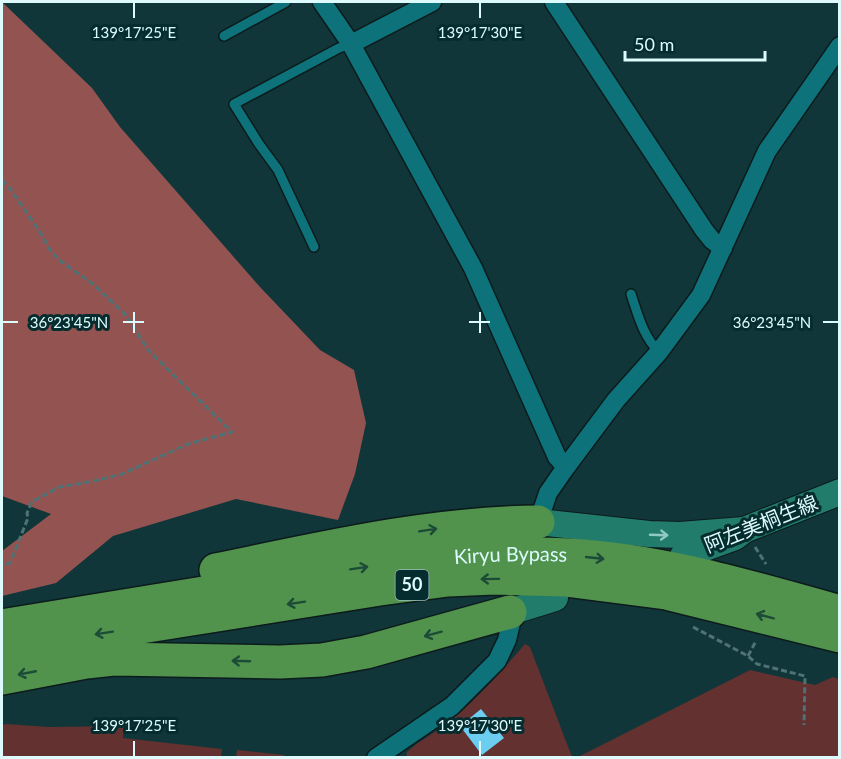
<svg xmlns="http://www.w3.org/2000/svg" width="841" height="759" font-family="Lato,'Noto Sans JP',sans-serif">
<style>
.green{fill:#623130}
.forest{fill:#935351}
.building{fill:#6bcdef}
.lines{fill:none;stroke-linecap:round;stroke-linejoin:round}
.lane-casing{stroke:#0c1b1c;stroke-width:12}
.street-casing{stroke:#0c1b1c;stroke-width:21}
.secondary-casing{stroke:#0c1b1c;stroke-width:28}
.highway-casing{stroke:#0c1b1c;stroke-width:36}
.path{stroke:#4f7275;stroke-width:3;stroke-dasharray:6 3;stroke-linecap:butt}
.lane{stroke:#0e727a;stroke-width:9}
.street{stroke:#0e727a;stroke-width:18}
.secondary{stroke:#227c6c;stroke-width:26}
.highway{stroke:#51934c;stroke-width:33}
.oneway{stroke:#1c4b38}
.oneway2{stroke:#92c8c3}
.ticks{fill:none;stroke:#ddfbfd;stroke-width:2}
.labels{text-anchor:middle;stroke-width:6;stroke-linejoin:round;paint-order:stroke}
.shield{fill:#052c2f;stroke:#9cbdbf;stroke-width:1.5}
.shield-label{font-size:18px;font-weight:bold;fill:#ddfbfd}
.street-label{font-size:20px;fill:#ddfbfd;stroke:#052c2f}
.ticks-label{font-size:15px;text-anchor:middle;fill:#ddfbfd;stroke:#052c2f;stroke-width:6;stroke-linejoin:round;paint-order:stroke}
</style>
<rect width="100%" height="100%" fill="#113639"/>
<g class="green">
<path d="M525,644L530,647L572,757L406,758L407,752C420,740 435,733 449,722C478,698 501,672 525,644Z"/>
<polygon points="750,670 815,685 833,677 839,679 839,757 578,757"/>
<polygon points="6,724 49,727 124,726 123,738 222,749 221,757 2,757 2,725"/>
<polygon points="237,750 284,755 284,757 236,757"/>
</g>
<polygon class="forest" points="2,2 92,88 120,127 260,287 320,350 354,370 366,423 355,474 338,520 236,499 113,536 56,583 2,596 2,551 51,514 2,496"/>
<polygon class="building" points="481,709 504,738 482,755 460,726"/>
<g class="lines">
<defs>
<g id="lane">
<polyline points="224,36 286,2"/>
<polyline points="314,247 278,170 259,144 234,104 339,48 351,44"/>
<path d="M631,294C638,315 643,336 659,352"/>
</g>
<g id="street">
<polyline points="322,2 351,44 473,268 557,457 566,467"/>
<polyline points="554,2 704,230 712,240 723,248"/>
<polyline points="351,44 432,2"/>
<polyline points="536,529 548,493 566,467 616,400 659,352 701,295 767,151 840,46"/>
<polyline points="376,758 452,706 497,661 507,640 511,623 511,607"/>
</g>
<g id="secondary">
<polyline points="538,522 649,534 680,535 744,530"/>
<polyline points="683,556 735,537 744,530 840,492"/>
<polyline points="510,612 555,598"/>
</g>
<g id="highway">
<path d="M216,570C323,548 429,523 538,522"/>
<path id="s1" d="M2,626C91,611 181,597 271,582C373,566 465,550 569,555C661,560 751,587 840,612"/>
<polyline points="2,649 380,589 448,580 494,578 565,580 666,593 840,636"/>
<polyline points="2,678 86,662 114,659 280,662 322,660 366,652 510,612"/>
</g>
</defs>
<use href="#lane" class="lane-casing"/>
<use href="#street" class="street-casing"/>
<use href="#secondary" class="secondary-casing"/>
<use href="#highway" class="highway-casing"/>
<g class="path">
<polyline points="2,180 11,190 40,232 50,250 59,260 93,284 125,314 149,351 232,432 188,444 122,474 94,481 59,487 32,502 27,513 28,518 10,563 2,566"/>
<polyline points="755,547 766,564"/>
<polyline points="693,627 748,656 757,664 805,676 804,725"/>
<polyline points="748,656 756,641"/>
</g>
<use href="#lane" class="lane"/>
<use href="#street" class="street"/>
<use href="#secondary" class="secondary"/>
<use href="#highway" class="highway"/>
</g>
<defs><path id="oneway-shaft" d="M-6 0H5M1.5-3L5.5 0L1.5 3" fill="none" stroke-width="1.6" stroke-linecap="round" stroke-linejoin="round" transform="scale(1.5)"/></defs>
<g class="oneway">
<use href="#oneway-shaft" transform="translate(428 530) rotate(-9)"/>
<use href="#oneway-shaft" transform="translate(595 558) rotate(6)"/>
<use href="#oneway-shaft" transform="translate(359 568) rotate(-9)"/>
<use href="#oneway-shaft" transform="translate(490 579) rotate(179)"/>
<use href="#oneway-shaft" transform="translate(296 603) rotate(171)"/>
<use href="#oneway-shaft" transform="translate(765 616) rotate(-165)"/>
<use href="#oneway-shaft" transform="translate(104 633) rotate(171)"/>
<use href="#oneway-shaft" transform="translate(433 634) rotate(165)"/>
<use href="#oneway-shaft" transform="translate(241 661) rotate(-178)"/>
<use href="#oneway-shaft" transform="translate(27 673) rotate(169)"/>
</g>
<use class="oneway2" href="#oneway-shaft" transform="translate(659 535) rotate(2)"/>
<path class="ticks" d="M134,3V18M480,3V18M134,312V333M480,312V333M3,322H18M123,322H144M469,322H490M823,322H838M134,741V756M480,741V756"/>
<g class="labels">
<rect class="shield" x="395.5" y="570" width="33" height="30" rx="4.5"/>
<g class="shield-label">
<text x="412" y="591">50</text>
</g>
<g class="street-label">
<text transform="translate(761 524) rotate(-22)" y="7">阿左美桐生線</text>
<text dy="7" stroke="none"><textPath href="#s1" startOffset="514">Kiryu Bypass</textPath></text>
</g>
</g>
<g class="ticks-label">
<text x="134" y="38">139°17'25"E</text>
<text x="480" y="38">139°17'30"E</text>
<text x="69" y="328">36°23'45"N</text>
<text x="772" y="328">36°23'45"N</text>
<text x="134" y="731">139°17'25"E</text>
<text x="480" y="731">139°17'30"E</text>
</g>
<rect width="841" height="759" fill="none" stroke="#ddfbfd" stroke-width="6"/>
<path d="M625 51v9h140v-9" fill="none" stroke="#ddfbfd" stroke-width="3"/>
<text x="634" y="51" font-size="18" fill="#ddfbfd" stroke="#052c2f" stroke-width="4.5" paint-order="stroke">50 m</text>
</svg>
